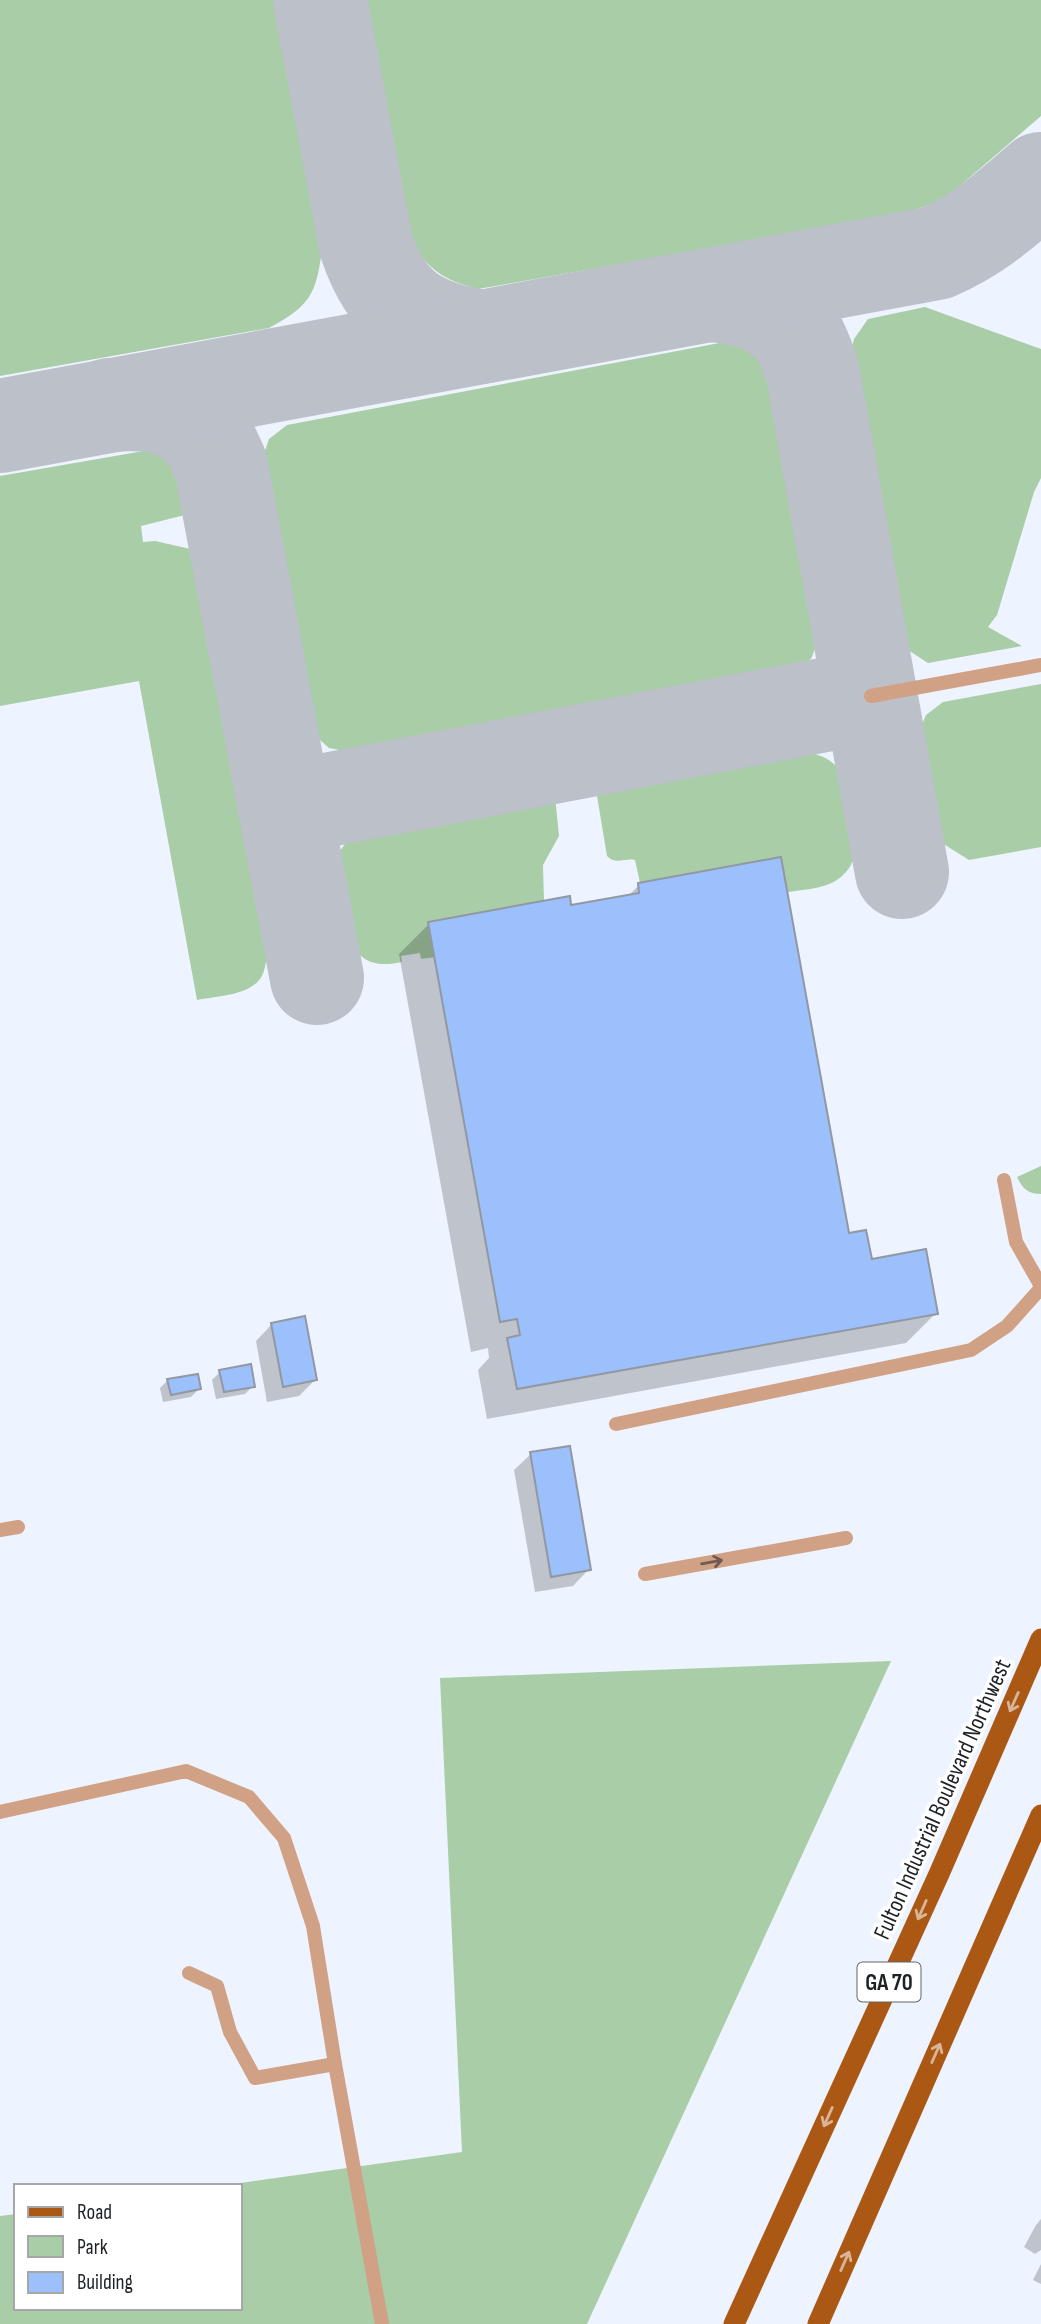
<svg xmlns="http://www.w3.org/2000/svg" width="1041" height="2324" font-family="'Sofia Sans Condensed',sans-serif">
<style>
.green{fill:#a8cda7}
.shadow{fill:#0003}
.lines{fill:none;stroke-linecap:round;stroke-linejoin:round}
.taxiway{stroke:#bbc0c9;stroke-width:94}
.building{fill:#9bc0fc;stroke:#9298a2;stroke-width:2}
.service{stroke:#d0a184;stroke-width:14}
.primary{stroke:#ab5815;stroke-width:21}
.oneway{stroke:#6f5b50}
.oneway2{stroke:#d9b496}
.labels{text-anchor:middle;stroke-width:7;stroke-linejoin:round;paint-order:stroke}
.shield{fill:#fff;stroke:#626466;stroke-width:2}
.shield-label{font-size:23px;font-weight:bold;fill:#1f2225}
.street-label{font-size:24px;fill:#1f2225;stroke:#fff}
</style>
<rect width="100%" height="100%" fill="#eef4ff"/>
<g class="green">
<path d="M0,0H281L323,244C316,293 313,304 269,328L0,376Z"/>
<path d="M364,0H1041V116L961,185L937,202L901,215L478,289C437,278 428,268 405,233Z"/>
<polygon points="925,307 1041,349 1041,478 1034,492 997,615 988,627 1022,646 928,663 902,646 849,360 854,339 868,319"/>
<polygon points="730,341 755,349 772,373 820,636 811,659 789,673 350,752 329,748 312,733 262,459 269,439 287,425"/>
<path d="M155,449L171,455L182,472L189,514L141,526L143,542L155,541L195,550L268,947C266,958 266,971 260,979C247,996 216,996 197,1000L139,681L0,706V476Z"/>
<polygon points="1041,684 1041,847 969,860 942,843 934,826 918,734 926,715 943,702"/>
<path d="M800,752C813,753 825,755 835,765C845,775 856,835 855,850C855,858 850,869 844,874C830,889 807,889 788,892L781,857L640,883L635,860C625,858 615,865 607,856L597,796L602,788Z"/>
<path d="M555,796L559,836L543,865L544,901L435,957L421,959L420,953L401,956L402,962C388,965 372,966 361,956C343,942 330,867 342,848C348,839 359,835 369,830Z"/>
<path d="M1041,1166V1194C1028,1194 1023,1189 1017,1177Z"/>
<polygon points="891,1661 587,2324 0,2324 0,2216 16,2214 16,2308 240,2308 240,2186 219,2186 462,2152 440,1678"/>
</g>
<g class="shadow">
<polygon points="639,885 848,1235 870,1261 936,1313 906,1343 487,1419 478,1370 489,1358 488,1348 471,1352 399,954 429,924 570,907 627,897"/>
<polygon points="272,1324 315,1380 299,1396 267,1402 256,1341"/>
<polygon points="220,1372 253,1386 245,1394 216,1399 212,1380"/>
<polygon points="167,1381 199,1389 191,1397 163,1402 160,1388"/>
<polygon points="531,1454 589,1569 573,1586 535,1592 514,1470"/>
<polygon points="1041,2219 1041,2250 1035,2254 1024,2247 1036,2225"/>
<polygon points="1041,2264 1041,2284 1033,2280"/>
</g>
<g class="lines">
<g class="taxiway">
<path d="M320,0L366,245C387,307 418,326 481,337"/>
<path d="M709,295C743,297 774,305 796,334C803,343 807,358 812,369L902,872"/>
<path d="M110,405C145,403 176,403 202,432C210,440 216,455 221,466L317,978"/>
<path d="M0,426L936,253C980,234 1005,210 1041,179"/>
<polyline points="285,808 871,696"/>
</g>
</g>
<g class="building">
<polygon points="781,857 849,1233 866,1230 872,1259 926,1249 938,1314 517,1389 507,1338 520,1335 517,1319 500,1322 428,922 570,896 571,905 639,893 638,883"/>
<polygon points="305,1316 317,1380 283,1387 271,1323"/>
<polygon points="251,1364 255,1387 224,1392 219,1370"/>
<polygon points="198,1374 201,1389 171,1395 167,1379"/>
<polygon points="570,1446 591,1570 551,1577 530,1452"/>
</g>
<g class="lines">
<g class="service">
<polyline points="871,696 1041,665"/>
<polyline points="1004,1180 1016,1242 1041,1286"/>
<polyline points="616,1424 971,1350 1007,1326 1041,1288"/>
<polyline points="0,1530 18,1527"/>
<polyline points="645,1574 846,1538"/>
<polyline points="0,1812 186,1771 249,1797 284,1838 313,1926 335,2064"/>
<polyline points="189,1973 217,1986 230,2032 255,2078 335,2064 382,2324"/>
</g>
<g class="primary">
<polyline points="734,2324 939,1874 1041,1639"/>
<polyline points="818,2324 1041,1815"/>
</g>
</g>
<defs><path id="oneway-shaft" d="M-6 0H5M1.5-3L5.5 0L1.5 3" fill="none" stroke-width="1.6" stroke-linecap="round" stroke-linejoin="round" transform="scale(1.75)"/></defs>
<use class="oneway" href="#oneway-shaft" transform="translate(712 1562) rotate(-10)"/>
<g class="oneway2">
<use href="#oneway-shaft" transform="translate(1014 1702) rotate(114)"/>
<use href="#oneway-shaft" transform="translate(922 1910) rotate(114)"/>
<use href="#oneway-shaft" transform="translate(936 2053) rotate(-66)"/>
<use href="#oneway-shaft" transform="translate(828 2117) rotate(114)"/>
<use href="#oneway-shaft" transform="translate(845 2261) rotate(-66)"/>
</g>
<g class="labels">
<rect class="shield" x="857.5" y="1962.5" width="63" height="39" rx="5"/>
<g class="shield-label">
<text x="889" y="1990">GA 70</text>
</g>
<g class="street-label">
<text transform="translate(942 1799) rotate(-66)" y="8">Fulton Industrial Boulevard Northwest</text>
</g>
</g>
<rect x="14" y="2184" width="228" height="126" fill="#ffffff" stroke="#a5a7a8" stroke-width="2"/>
<rect x="28" y="2207" width="35" height="10" fill="#ab5815" stroke="#a5a7a8" stroke-width="2"/>
<text x="77" y="2219" font-size="21" fill="#1f2225">Road</text>
<rect x="28" y="2236" width="35" height="21" fill="#a8cda7" stroke="#a5a7a8" stroke-width="2"/>
<text x="77" y="2254" font-size="21" fill="#1f2225">Park</text>
<rect x="28" y="2272" width="35" height="21" fill="#9bc0fc" stroke="#a5a7a8" stroke-width="2"/>
<text x="77" y="2289" font-size="21" fill="#1f2225">Building</text>
</svg>
